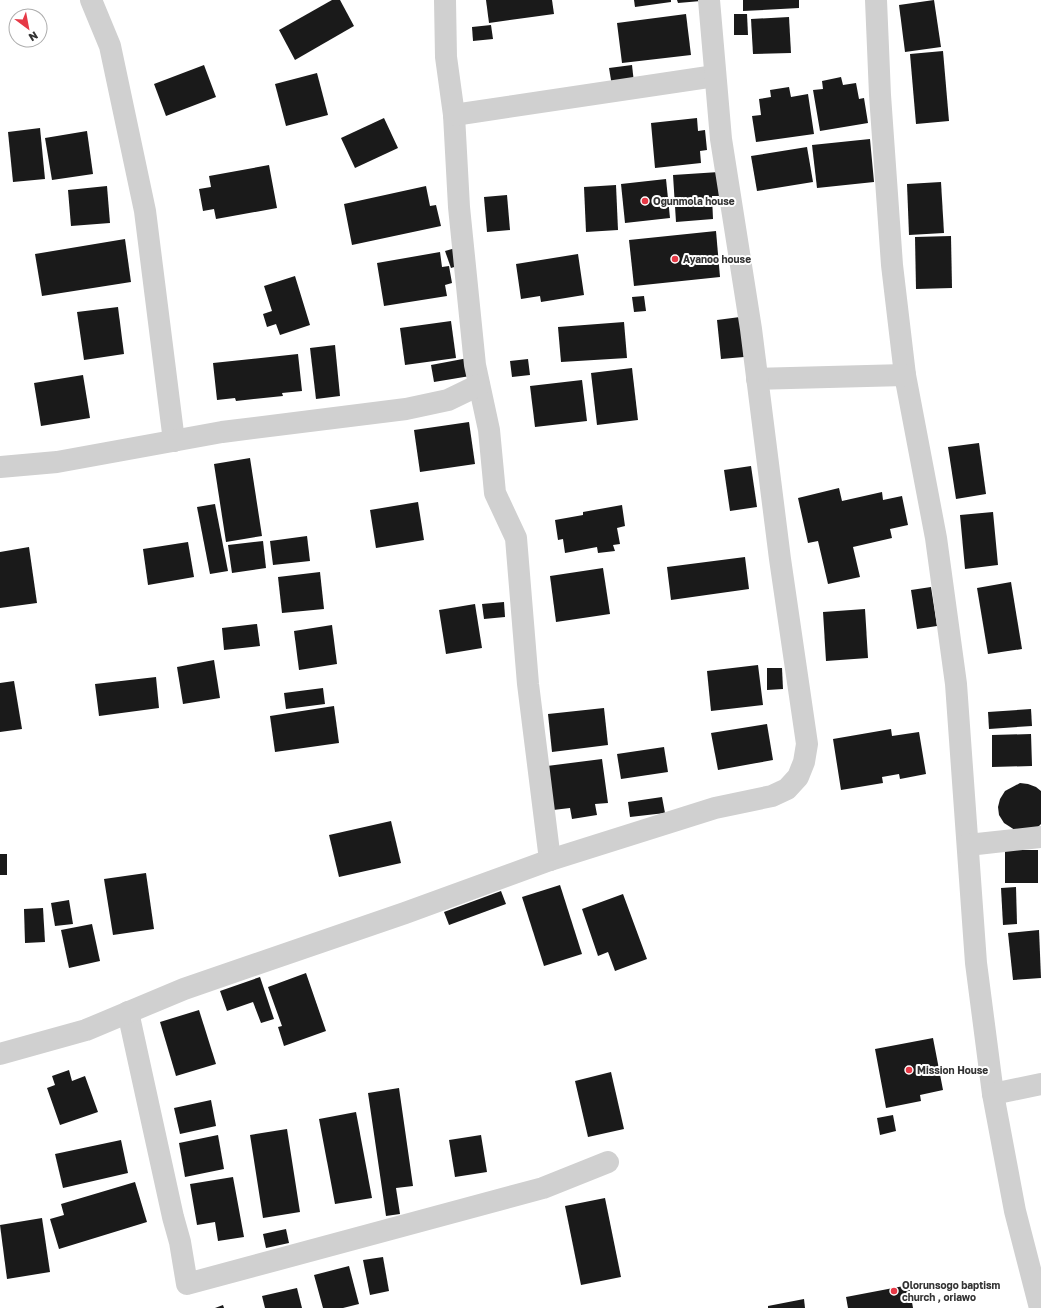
<svg xmlns="http://www.w3.org/2000/svg" width="1041" height="1308" font-family="'Golos Text',sans-serif">
<style>
.building{fill:#1a1a1a}
.lines{fill:none;stroke-linecap:round;stroke-linejoin:round}
.street{stroke:#d0d0d0;stroke-width:22}
.poi-dot{fill:#e63946;stroke:#fff;stroke-width:1.5}
.labels{text-anchor:middle;stroke-width:4;stroke-linejoin:round;paint-order:stroke}
.poi-label{font-size:10px;font-weight:bold;fill:#333;stroke:#fff;text-anchor:start}
</style>
<rect width="100%" height="100%" fill="#fff"/>
<g class="building">
<polygon points="332,0 340,0 354,26 295,60 279,30"/>
<polygon points="486,0 552,0 554,14 489,23"/>
<polygon points="634,0 671,0 671,2 635,7"/>
<polygon points="677,0 701,0 701,1 678,3"/>
<polygon points="743,0 799,0 799,8 743,11"/>
<polygon points="934,0 941,47 905,52 899,5"/>
<polygon points="686,14 691,55 622,63 617,23"/>
<polygon points="734,14 747,14 748,35 734,35"/>
<polygon points="789,17 791,53 753,54 751,19"/>
<polygon points="491,25 493,39 473,41 472,27"/>
<polygon points="943,51 949,121 916,124 910,54"/>
<polygon points="204,65 216,97 166,116 154,84"/>
<polygon points="632,65 634,83 612,86 609,68"/>
<polygon points="317,73 328,115 286,126 275,84"/>
<polygon points="841,77 843,85 856,83 859,99 864,98 868,123 820,131 813,90 823,89 822,81"/>
<polygon points="789,87 791,97 808,94 814,134 756,142 752,116 761,115 759,99 771,97 770,90"/>
<polygon points="384,118 398,148 355,168 341,138"/>
<polygon points="697,118 698,131 705,130 707,150 700,151 701,163 655,168 651,123"/>
<polygon points="40,128 45,179 13,182 8,132"/>
<polygon points="87,131 93,174 52,180 45,138"/>
<polygon points="870,139 874,182 817,188 812,145"/>
<polygon points="807,147 813,182 757,191 751,156"/>
<polygon points="269,165 277,208 216,219 214,209 203,211 199,189 211,187 209,176"/>
<polygon points="719,172 721,196 712,196 713,219 676,222 673,175"/>
<polygon points="666,179 670,218 625,223 621,184"/>
<polygon points="941,182 944,233 909,235 907,184"/>
<polygon points="616,185 618,230 586,232 584,187"/>
<polygon points="107,186 110,223 71,226 68,190"/>
<polygon points="426,186 430,206 436,205 441,226 352,245 344,204"/>
<polygon points="507,195 510,230 487,232 484,197"/>
<polygon points="716,231 720,277 634,286 629,240"/>
<polygon points="951,236 952,288 916,289 915,237"/>
<polygon points="125,239 131,282 42,296 35,254"/>
<polygon points="459,247 464,264 451,268 445,251"/>
<polygon points="440,252 442,267 449,266 452,283 445,285 447,296 384,306 377,263"/>
<polygon points="578,254 584,295 541,302 540,296 521,299 516,264"/>
<polygon points="295,276 310,325 280,335 276,324 267,327 263,314 272,311 264,286"/>
<polygon points="644,296 646,311 634,312 632,297"/>
<polygon points="118,307 124,354 84,360 77,312"/>
<polygon points="740,317 744,357 721,359 717,320"/>
<polygon points="451,321 456,358 405,365 400,328"/>
<polygon points="624,322 627,358 561,362 558,327"/>
<polygon points="335,345 340,396 316,399 310,348"/>
<polygon points="298,354 302,391 282,393 283,396 236,401 235,398 217,400 213,363"/>
<polygon points="468,358 470,376 434,382 431,365"/>
<polygon points="528,359 530,375 512,377 510,361"/>
<polygon points="632,368 638,420 597,425 591,373"/>
<polygon points="83,375 90,418 41,426 34,383"/>
<polygon points="582,380 587,421 535,427 530,386"/>
<polygon points="469,422 475,464 420,472 414,430"/>
<polygon points="979,443 986,494 956,499 948,447"/>
<polygon points="250,458 262,536 226,542 214,464"/>
<polygon points="751,466 757,507 730,511 724,470"/>
<polygon points="839,488 842,501 882,492 883,500 902,496 908,525 890,529 892,538 853,547 860,577 828,584 818,541 808,543 798,498"/>
<polygon points="418,502 424,540 376,548 370,510"/>
<polygon points="215,504 228,571 210,574 197,507"/>
<polygon points="622,505 625,526 617,528 620,544 613,545 615,551 598,553 597,547 565,553 563,539 558,540 555,520 583,515 583,512"/>
<polygon points="993,512 998,565 965,569 960,515"/>
<polygon points="307,536 310,561 273,565 270,541"/>
<polygon points="263,541 266,568 232,573 228,545"/>
<polygon points="188,542 194,577 148,585 143,549"/>
<polygon points="29,547 37,603 0,608 0,552"/>
<polygon points="745,557 749,589 671,600 667,567"/>
<polygon points="603,568 610,614 556,622 550,576"/>
<polygon points="320,572 324,609 282,613 278,577"/>
<polygon points="1011,582 1022,649 988,654 977,588"/>
<polygon points="931,587 937,626 917,629 911,590"/>
<polygon points="504,602 505,617 484,619 482,604"/>
<polygon points="475,604 482,648 446,654 439,610"/>
<polygon points="865,609 868,658 826,661 823,612"/>
<polygon points="257,624 260,646 224,650 222,628"/>
<polygon points="332,625 337,664 299,670 294,631"/>
<polygon points="214,660 220,698 183,704 177,667"/>
<polygon points="758,665 763,705 711,711 707,671"/>
<polygon points="767,668 782,668 783,689 767,690"/>
<polygon points="156,677 159,708 99,716 95,684"/>
<polygon points="14,681 22,729 0,732 0,683"/>
<polygon points="323,688 325,704 286,709 284,693"/>
<polygon points="334,706 339,743 275,752 270,716"/>
<polygon points="604,708 608,745 552,752 548,714"/>
<polygon points="1031,709 1032,726 989,729 988,712"/>
<polygon points="767,724 773,760 718,770 711,733"/>
<polygon points="891,729 892,736 919,732 926,774 900,779 899,774 882,777 883,783 841,790 833,739"/>
<polygon points="1031,734 1032,766 992,767 992,735"/>
<polygon points="664,747 668,772 621,779 617,754"/>
<polygon points="602,759 608,803 595,804 597,815 572,819 570,808 553,810 547,766"/>
<polygon points="1020,783 1028,784 1036,787 1041,791 1041,824 1035,830 1018,832 1004,823 999,815 998,807 1000,799 1005,791"/>
<polygon points="662,797 665,813 630,817 628,802"/>
<polygon points="391,821 401,863 339,877 329,835"/>
<rect x="1005" y="850" width="33" height="33"/>
<rect x="0" y="854" width="7" height="21"/>
<polygon points="146,873 154,929 113,935 104,879"/>
<polygon points="560,885 582,954 544,966 522,897"/>
<polygon points="1016,887 1017,924 1003,925 1001,888"/>
<polygon points="501,891 506,904 449,925 444,912"/>
<polygon points="623,894 647,959 615,971 608,952 598,956 582,909"/>
<polygon points="69,900 73,924 55,926 51,903"/>
<polygon points="43,908 45,942 25,943 24,909"/>
<polygon points="92,924 100,961 69,968 61,930"/>
<polygon points="1039,930 1041,978 1013,980 1008,933"/>
<polygon points="306,973 326,1031 284,1046 278,1027 282,1026 268,987"/>
<polygon points="260,977 274,1019 261,1023 253,1002 227,1011 220,991"/>
<polygon points="199,1010 216,1064 176,1076 160,1022"/>
<polygon points="933,1038 943,1090 920,1095 921,1101 886,1108 875,1049"/>
<polygon points="69,1070 72,1081 85,1076 98,1112 60,1125 47,1088 55,1085 52,1076"/>
<polygon points="611,1072 624,1129 588,1137 575,1081"/>
<polygon points="399,1088 413,1186 396,1188 400,1214 386,1216 368,1093"/>
<polygon points="211,1100 216,1126 180,1134 174,1108"/>
<polygon points="356,1112 372,1198 335,1204 319,1119"/>
<polygon points="893,1115 896,1131 880,1135 877,1118"/>
<polygon points="287,1129 300,1212 263,1218 250,1135"/>
<polygon points="218,1135 224,1169 185,1177 179,1143"/>
<polygon points="481,1135 487,1172 455,1177 449,1140"/>
<polygon points="121,1140 128,1173 63,1188 55,1154"/>
<polygon points="233,1177 244,1237 218,1241 215,1222 197,1225 190,1184"/>
<polygon points="135,1182 147,1222 59,1249 50,1219 64,1215 61,1204"/>
<polygon points="605,1198 621,1277 581,1285 565,1206"/>
<polygon points="42,1218 50,1272 7,1279 0,1225"/>
<polygon points="286,1229 289,1243 266,1248 263,1234"/>
<polygon points="383,1257 389,1291 370,1295 363,1260"/>
<polygon points="349,1266 359,1304 343,1308 323,1308 314,1275"/>
<polygon points="909,1285 913,1308 848,1308 846,1297"/>
<polygon points="297,1288 302,1308 265,1308 262,1296"/>
<polygon points="804,1299 805,1308 768,1308 768,1306"/>
<polygon points="223,1305 224,1308 215,1308"/>
</g>
<g class="lines">
<g class="street">
<polyline points="91,0 110,46 145,211 174,441"/>
<polyline points="445,0 446,57 454,115 459,207 475,365 489,430 495,493 516,538 528,684 550,860"/>
<polyline points="876,0 880,95 892,265 905,375 936,538 956,684 976,963 993,1094 1015,1211 1040,1308"/>
<polyline points="454,115 715,76"/>
<polyline points="757,379 905,375"/>
<polyline points="0,467 57,462 222,432 406,409 448,400 479,385"/>
<polyline points="968,845 1041,837"/>
<polyline points="128,1012 173,1217 180,1242 187,1284 543,1188 608,1162"/>
<polyline points="0,1054 86,1030 184,989 405,913 550,860 715,808 772,796 787,789 798,777 804,762 807,744 780,559 751,329 721,139 709,0"/>
<polyline points="993,1094 1041,1084"/>
</g>
</g>
<g class="poi-dot">
<circle cx="645" cy="201" r="4"/>
<circle cx="675" cy="259" r="4"/>
<circle cx="909" cy="1070" r="4"/>
<circle cx="894" cy="1291" r="4"/>
</g>
<g class="labels">
<g class="poi-label">
<text x="653" y="205">Ogunmola house</text>
<text x="683" y="263">Ayanoo house</text>
<text x="917" y="1074">Mission House</text>
<text x="902" y="1289">Olorunsogo baptism<tspan x="902" dy="12">church , oriawo</tspan></text>
</g>
</g>
<g transform="translate(28 28) rotate(148)"><circle r="19" fill="#ffffff" stroke="#adadad"/>
<path d="M0-3L7 15L0 10L-7 15Z" fill="#e63946"/>
<text y="-6" font-size="11" font-weight="bold" text-anchor="middle" fill="#333333">N</text>
</g>
</svg>
